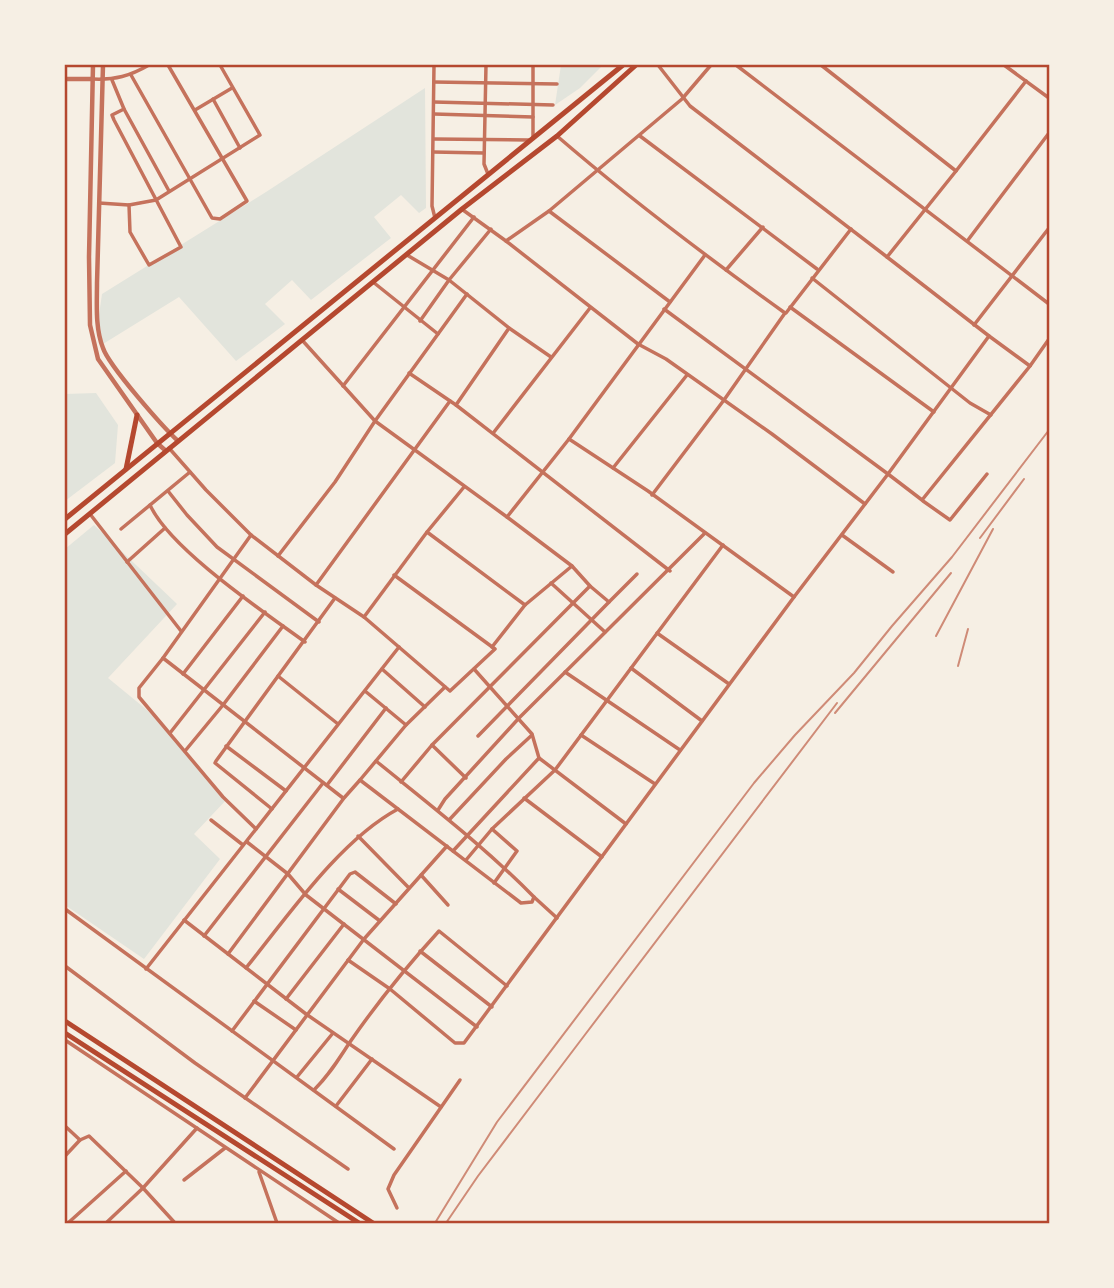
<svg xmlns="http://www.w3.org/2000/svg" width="1114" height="1288" font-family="Overpass,sans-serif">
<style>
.green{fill:#e2e4dc}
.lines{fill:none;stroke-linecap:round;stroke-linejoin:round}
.minor{stroke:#c5725c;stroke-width:3.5}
.tertiary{stroke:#c5725c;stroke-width:4.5}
.secondary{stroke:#b5482f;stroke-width:5}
.rail{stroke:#cf8b77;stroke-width:2}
.neatline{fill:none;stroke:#b5482f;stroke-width:2.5}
</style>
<rect width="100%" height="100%" fill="#f6efe4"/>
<g class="green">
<polygon points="561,65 603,65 580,88 555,105"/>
<polygon points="425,88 426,208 419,213 401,195 374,217 391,238 311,300 292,280 265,304 285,324 236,361 179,297 103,344 97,329 102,294 266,192"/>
<polygon points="96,393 118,425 115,463 65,501 65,394"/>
<polygon points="94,525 177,604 108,678 147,710 227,799 194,834 220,859 144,959 65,905 65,549"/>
</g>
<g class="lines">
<g class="minor">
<polyline points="434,65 432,206 435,218"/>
<polyline points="486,65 484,164 488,174"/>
<polyline points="658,65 690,106 887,257 956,171 821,65"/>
<polyline points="711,65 682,99 549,211 506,241 638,344 666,359 772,434 865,504"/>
<polyline points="736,65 1049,304"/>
<polyline points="1004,65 1049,98"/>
<polyline points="131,75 212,218 220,219 247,201 168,65"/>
<path d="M93,79C115,80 130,76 149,65"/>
<polyline points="112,80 124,109 169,191"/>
<polyline points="434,82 557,84"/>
<polyline points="213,99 240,148"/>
<polyline points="434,102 553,105"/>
<polyline points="124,109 112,115 114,120 181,247 149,265 130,232 129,205"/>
<polyline points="195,110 232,88"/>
<polyline points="434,114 533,117"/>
<path d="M557,136C630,199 707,257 785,313L724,400L652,495"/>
<polyline points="640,136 817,269"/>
<polyline points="533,137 533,65"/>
<polyline points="434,139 529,140"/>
<polyline points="433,152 484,153"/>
<polyline points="956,171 1026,81"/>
<polyline points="99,203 129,205 156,200 260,135 220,65"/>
<polyline points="463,210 506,241"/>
<polyline points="549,211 670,302"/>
<polyline points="491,229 449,280 509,328 456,405 670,571"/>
<polyline points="968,240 1049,133"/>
<polyline points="407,255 449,280 420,321"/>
<polyline points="705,255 569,439 648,491 794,597"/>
<polyline points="887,257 989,336 888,474 922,500 1030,366"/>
<polyline points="726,270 763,227"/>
<polyline points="812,278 970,403 991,415"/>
<polyline points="373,282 438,334"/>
<polyline points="790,307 934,412"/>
<polyline points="786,313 851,229"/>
<polyline points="974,325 1049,228"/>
<polyline points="509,328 551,357"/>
<polyline points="989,336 1030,366 1049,339"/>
<polyline points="302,340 375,421 507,517 569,439"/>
<polyline points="409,373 456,405"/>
<polyline points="343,386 474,217"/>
<polyline points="494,432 590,308"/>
<polyline points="169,448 206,490 251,535 316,585 364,617 450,691 495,649 394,575"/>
<polyline points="613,468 687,375"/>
<polyline points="464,487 427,532 525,605 572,566 507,517"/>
<polyline points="168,491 187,515 217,547 319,622"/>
<polyline points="923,501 950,520 987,474"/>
<path d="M150,505C170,549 264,612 305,642"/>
<polyline points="90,514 181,631"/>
<polyline points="121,529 190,472"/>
<polyline points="251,535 163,658 343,798"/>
<polyline points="842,535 893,572"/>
<polyline points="278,556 335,482 375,421 467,294"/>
<polyline points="127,562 165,528"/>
<polyline points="572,566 590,586 609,602 637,574"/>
<polyline points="551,583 605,632"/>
<polyline points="316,585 450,401"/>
<polyline points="364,617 427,532"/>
<polyline points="657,633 729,684"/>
<polyline points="492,647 525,605"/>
<polyline points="163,658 139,688 139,697 223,797 256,829"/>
<polyline points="631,668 702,721"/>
<polyline points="382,669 425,707"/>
<polyline points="474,669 532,734 539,758 626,824"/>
<polyline points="565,672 680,750"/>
<polyline points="183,674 243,596"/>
<polyline points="278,676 338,724"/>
<polyline points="365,691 406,725"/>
<polyline points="170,733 265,612"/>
<polyline points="581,735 655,784"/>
<polyline points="478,736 609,602"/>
<polyline points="432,745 466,778"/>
<polyline points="226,746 286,791"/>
<polyline points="185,751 223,705 283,626"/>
<polyline points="360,780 406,725 445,687"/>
<polyline points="401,782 432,745 590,586"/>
<polyline points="327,785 386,708"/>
<polyline points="524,798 602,857"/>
<polyline points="272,809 215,763 216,761 335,598"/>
<polyline points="438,810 445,799 519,718 705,533"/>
<polyline points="450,819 506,759 532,735"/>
<polyline points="211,820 243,845"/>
<polyline points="492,829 517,851 494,883"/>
<polyline points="358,836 409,888"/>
<polyline points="247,842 288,874 306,895 477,1027"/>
<polyline points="453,851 539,758"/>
<polyline points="466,860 492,829 555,770 723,545"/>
<polyline points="421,875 448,905"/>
<polyline points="338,889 380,921"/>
<polyline points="534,897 557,918"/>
<polyline points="65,909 394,1149"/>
<polyline points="184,920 306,1014 441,1107"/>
<polyline points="204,936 323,783"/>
<polyline points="420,951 492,1007"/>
<path d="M228,954L344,798L360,780L521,903L532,902L534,897C485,847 430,805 376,761"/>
<polyline points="348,960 390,989 455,1043 464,1043 794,597 888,474 664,309"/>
<polyline points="65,966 195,1063 348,1169"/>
<path d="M246,968C288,916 340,840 398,809"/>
<polyline points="146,969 399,647"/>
<polyline points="286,999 344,924"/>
<polyline points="254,1001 296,1030"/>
<polyline points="232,1031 350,874 355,872 396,904"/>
<polyline points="65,1040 339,1223"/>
<polyline points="297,1077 333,1033"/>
<path d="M314,1090C330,1074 338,1060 350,1042C377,1003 407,966 439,931L507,986"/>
<polyline points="245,1098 364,939 447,846"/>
<polyline points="336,1106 372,1059"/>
<polyline points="65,1126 80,1140"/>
<polyline points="65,1156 80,1140 89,1136 143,1188 175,1223"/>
<polyline points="259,1172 277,1223"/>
<polyline points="184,1180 225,1148"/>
<polyline points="397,1208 388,1189 394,1175 460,1080"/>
<polyline points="68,1223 126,1171"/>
<polyline points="106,1223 143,1188 197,1128"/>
</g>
<g class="tertiary">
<polyline points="93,65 89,257 90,325 98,359 157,443 166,451"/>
<path d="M103,65L97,283C97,304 95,328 103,348C109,366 162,426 178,441"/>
<polyline points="65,79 93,79"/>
</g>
<g class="secondary">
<polyline points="126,469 137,415"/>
<polyline points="65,519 623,65"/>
<polyline points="65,534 462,209 557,136 636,65"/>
<polyline points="65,1021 373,1223"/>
<polyline points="65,1033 359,1223"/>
</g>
<g class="rail">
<polyline points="980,538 1024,479"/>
<polyline points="936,636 993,529"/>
<polyline points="958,666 968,629"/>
<polyline points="835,713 951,573"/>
<polyline points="435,1223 497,1122 754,783 795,735 854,673 892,626 952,557 1049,430"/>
<polyline points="446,1223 478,1176 584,1036 837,703"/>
</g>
</g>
<rect width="1114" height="1288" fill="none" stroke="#f6efe4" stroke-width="133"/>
<rect x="66" y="66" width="982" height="1156" class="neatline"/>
</svg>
